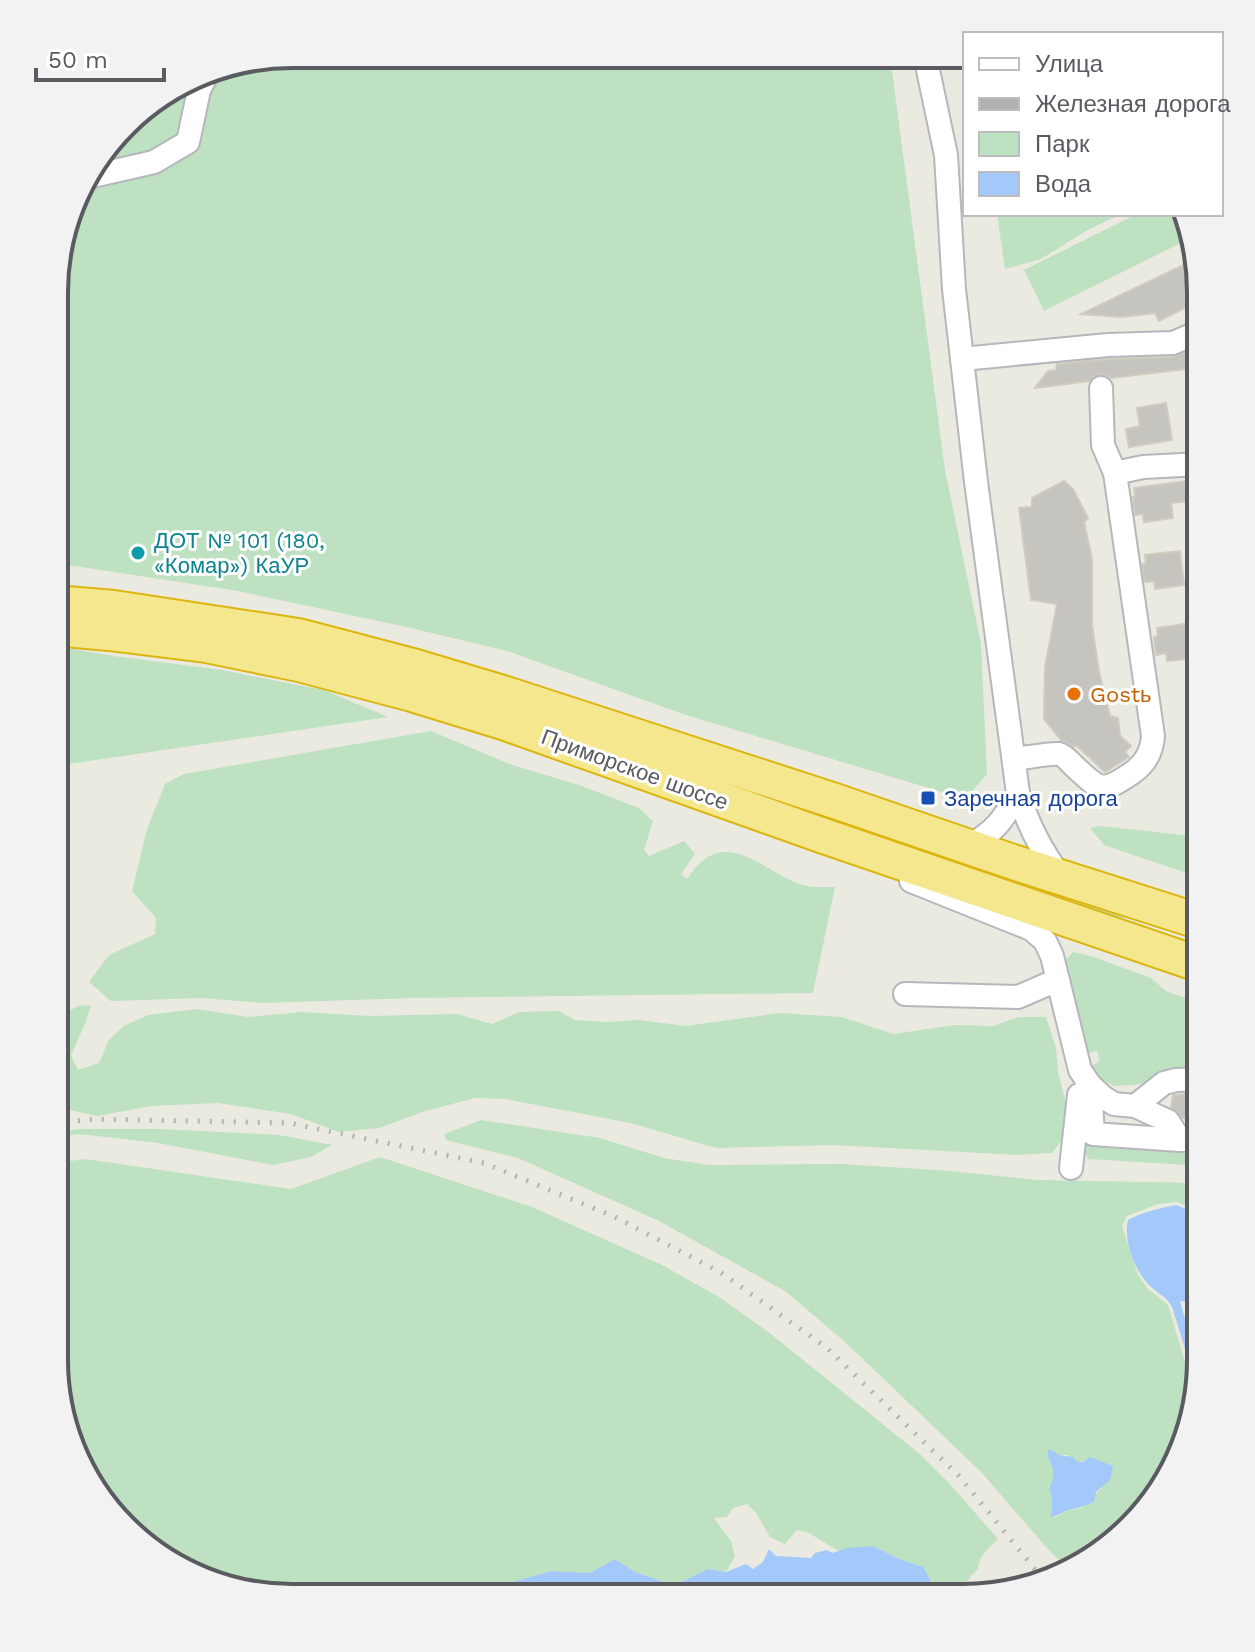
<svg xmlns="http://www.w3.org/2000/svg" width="1255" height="1652" font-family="'Work Sans',sans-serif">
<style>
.green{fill:#bee1c2;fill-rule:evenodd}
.water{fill:#a2c9f9}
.building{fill:#c6c4be;stroke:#cfccbf;stroke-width:2}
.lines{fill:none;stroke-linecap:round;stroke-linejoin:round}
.minor-casing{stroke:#b6b7bc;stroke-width:26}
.highway-casing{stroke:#dcb50f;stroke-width:38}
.minor{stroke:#fff;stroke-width:22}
.highway{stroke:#f5e78d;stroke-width:34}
.rail{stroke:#b1b2b2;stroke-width:5;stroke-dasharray:2 10;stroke-linecap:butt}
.culture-dot{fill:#0f9aa8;stroke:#fff;stroke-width:3}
.food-dot{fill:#e8710a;stroke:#fff;stroke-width:3}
.transit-dot{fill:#1a4fb4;stroke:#fff;stroke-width:3}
.labels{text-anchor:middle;stroke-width:6;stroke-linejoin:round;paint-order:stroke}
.culture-label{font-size:22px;fill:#0d838f;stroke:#fff;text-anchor:start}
.food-label{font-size:22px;fill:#c56008;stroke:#fff;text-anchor:start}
.street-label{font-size:22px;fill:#595b60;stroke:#fff}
.transit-label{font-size:22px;fill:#164399;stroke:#fff;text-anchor:start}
.rim{fill:none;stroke:#595b60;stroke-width:4}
</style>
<rect width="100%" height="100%" fill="#ebeae0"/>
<g class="green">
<polygon points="292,54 890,56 945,470 981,644 987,774 965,799 683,714 507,651 411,628 238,591 81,567 56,564 56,260 86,173 135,113 215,67"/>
<polygon points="997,214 1121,214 1086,231 1041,259 1005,269"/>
<polygon points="1137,214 1183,214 1189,239 1044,311 1024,270"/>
<polygon points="55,646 114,656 222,670 324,690 388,717 55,766"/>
<path d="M431,731L512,765L579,785L639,808L653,821L644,850L649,856L684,841L695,854L681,874L687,879C691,874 694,868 699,864C732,831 770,876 803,885C813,888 825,887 835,887L813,993L415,998L262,1003L201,998L111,1001L89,982L109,955L155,934L156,918L132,891L147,829L165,784L184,774Z"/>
<polygon points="620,743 1124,914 1122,923 618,751"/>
<polygon points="1201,822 1201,878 1104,845 1090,828 1101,826 1192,836"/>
<polygon points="1073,952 1091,956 1151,978 1166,991 1188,999 1201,1000 1201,1074 1171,1076 1135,1085 1114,1086 1096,1077 1091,1066 1100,1061 1097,1051 1088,1053 1075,1011 1065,961"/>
<polygon points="91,1005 85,1024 71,1055 78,1070 99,1063 109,1040 124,1026 148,1015 197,1009 248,1017 302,1012 369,1016 457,1014 492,1024 519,1012 559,1011 575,1020 606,1022 640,1020 685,1026 780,1013 842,1017 893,1034 955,1025 993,1026 1019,1017 1046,1017 1056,1048 1058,1072 1070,1119 1062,1140 1052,1153 1017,1155 834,1145 716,1148 630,1123 505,1099 475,1098 422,1112 379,1128 339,1132 291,1114 218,1103 151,1106 98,1116 55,1107 55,1019 78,1006"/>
<path d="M481,1120L600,1138L664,1158L709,1165L843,1164L950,1171L1038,1180L1201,1183V1213L1177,1202L1158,1204L1127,1216L1122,1226L1138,1275L1147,1288L1168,1305L1194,1392L1190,1407L1182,1409L1184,1425L1161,1493L1073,1570L1068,1569L1046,1547L982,1473L845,1342L785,1291L659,1221L518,1158L446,1140L444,1134ZM1047,1455H1068L1076,1461H1099L1106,1464L1102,1488L1081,1508L1066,1511L1056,1517H1051L1054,1467Z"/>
<polygon points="80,1129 161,1129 279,1135 332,1145 311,1157 273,1165 158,1143 79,1134 54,1138 54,1132"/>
<polygon points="1087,1140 1187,1147 1190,1155 1187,1165 1088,1159 1083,1150"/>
<path d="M380,1157L532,1207L662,1265L719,1297L771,1334L921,1455L949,1483L998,1539C989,1548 979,1555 978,1569C967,1579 964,1588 953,1598L931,1581L922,1567L899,1559L873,1546L839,1551L807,1532L797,1530L785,1544L770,1537L756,1513L747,1504L733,1508L727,1517L714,1518L731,1541L735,1556L726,1572L708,1569L681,1582L670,1584L635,1572L615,1559L590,1573L552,1571L512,1582L438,1587L416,1596H261L159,1558L79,1466L54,1361V1163L86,1159L291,1189Z"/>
</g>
<g class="water">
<path d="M1177,1205L1201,1217L1200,1303L1180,1301L1200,1373L1197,1387L1172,1307C1167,1297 1157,1293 1149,1285C1135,1271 1123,1240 1128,1220C1143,1212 1159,1208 1177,1205Z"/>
<path d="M1049,1449L1059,1455L1073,1457L1076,1461L1083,1462L1090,1457L1113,1466L1110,1480L1096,1492L1094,1502C1085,1506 1078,1508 1069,1510C1062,1512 1058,1516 1051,1517L1052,1498L1049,1489C1056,1476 1054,1468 1047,1455Z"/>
<polygon points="873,1546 899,1559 923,1567 931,1581 951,1598 416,1596 438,1587 512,1582 552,1571 590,1573 615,1559 635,1572 670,1584 681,1582 708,1569 726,1572 746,1564 753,1569 763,1562 769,1549 776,1556 811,1558 815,1553 827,1550 832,1553 847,1548"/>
</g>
<g class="building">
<polygon points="1194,260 1201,291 1201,300 1159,321 1155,313 1121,317 1081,314"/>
<polygon points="1191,350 1201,351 1201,367 1111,378 1107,375 1100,374 1093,377 1089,381 1035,388 1048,371 1056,370 1057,364 1109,359 1173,357"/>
<polygon points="1166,403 1172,440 1129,447 1126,429 1140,426 1137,408"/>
<polygon points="1201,479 1201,500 1171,503 1173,518 1144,522 1143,514 1135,515 1133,497 1135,497 1134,488"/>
<polygon points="1064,481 1073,489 1088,518 1084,522 1092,559 1092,625 1099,672 1110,716 1118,718 1120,736 1131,746 1125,752 1129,757 1105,772 1076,745 1074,747 1061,740 1044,719 1045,667 1057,604 1031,600 1019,508 1032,507 1032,498"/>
<polygon points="1180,551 1184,585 1155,589 1154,581 1145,582 1142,564 1146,564 1145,555"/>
<polygon points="1191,623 1196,658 1167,661 1166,653 1156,655 1154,637 1158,636 1157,628"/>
<polygon points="1201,1093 1201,1120 1183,1118 1171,1107 1173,1095"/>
</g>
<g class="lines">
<defs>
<g id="minor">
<path d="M925,56L946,155L954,289L962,359L976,482L1018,793C1028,825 1041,851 1061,877"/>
<polyline points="84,178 154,162 188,142 199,90 210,69 222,66"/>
<polyline points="962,359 1108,345 1173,343 1201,331"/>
<polyline points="1115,473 1143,467 1201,464"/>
<path d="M1014,759C1024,758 1051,753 1059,754C1064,755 1070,762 1074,766C1100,790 1101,794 1132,773C1145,764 1152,751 1153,736L1115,473L1103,445L1101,388"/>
<path d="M968,847C995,831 1003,821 1018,793"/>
<polyline points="911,881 1031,929 1045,941 1052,956 1080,1070 1090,1085 1103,1097 1114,1104 1135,1106 1168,1121 1180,1140 1201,1140"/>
<polyline points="905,994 1018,997 1048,984 1059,984"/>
<polyline points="1090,1085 1093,1134 1180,1140"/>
<polyline points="1135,1106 1164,1083 1176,1080 1201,1079"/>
<polyline points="1071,1168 1079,1095"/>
</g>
<g id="highway">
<polyline points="55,603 114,608 298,636 416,667 506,694 832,800 1013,862 1201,922"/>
<polyline points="55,628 109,633 206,645 299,664 412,694 503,722 821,835 1201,965"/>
</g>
</defs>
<use href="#minor" class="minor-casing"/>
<use href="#highway" class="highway-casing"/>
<use href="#minor" class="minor"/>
<use href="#highway" class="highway"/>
<polyline class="rail" points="54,1123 95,1119 289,1123 484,1163 615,1217 720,1272 827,1348 959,1476 1043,1579"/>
</g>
<circle class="culture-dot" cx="138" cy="553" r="8"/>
<circle class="food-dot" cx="1074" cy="694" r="8"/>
<rect class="transit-dot" x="920" y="790" width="16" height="16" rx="4"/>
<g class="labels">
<g class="culture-label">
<text x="154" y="548">ДОТ № 101 (180,<tspan x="154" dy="25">«Комар») КаУР</tspan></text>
</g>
<g class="food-label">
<text x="1090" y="702">Gostь</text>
</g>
<g class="street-label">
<text transform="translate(635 769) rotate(20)" y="8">Приморское шоссе</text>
</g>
<g class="transit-label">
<text x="944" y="806">Заречная дорога</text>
</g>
</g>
<path d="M0 0H1255V1652H0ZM292 68H963A224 224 0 0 1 1187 292V1360A224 224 0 0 1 963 1584H292A224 224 0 0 1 68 1360V292A224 224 0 0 1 292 68Z" fill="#f2f2f2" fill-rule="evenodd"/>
<path class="rim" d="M292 68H963A224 224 0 0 1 1187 292V1360A224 224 0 0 1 963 1584H292A224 224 0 0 1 68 1360V292A224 224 0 0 1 292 68Z"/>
<rect x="963" y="32" width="260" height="184" fill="#ffffff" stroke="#bdbdbf" stroke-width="2"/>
<rect x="979" y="58" width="40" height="12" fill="#ffffff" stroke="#bdbdbf" stroke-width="2"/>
<text x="1035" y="72" font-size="24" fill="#595b60">Улица</text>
<rect x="979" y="98" width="40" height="12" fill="#b1b2b2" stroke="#bdbdbf" stroke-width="2"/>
<text x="1035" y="112" font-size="24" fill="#595b60">Железная дорога</text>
<rect x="979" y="132" width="40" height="24" fill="#bee1c2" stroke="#bdbdbf" stroke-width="2"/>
<text x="1035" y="152" font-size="24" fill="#595b60">Парк</text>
<rect x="979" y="172" width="40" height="24" fill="#a2c9f9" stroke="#bdbdbf" stroke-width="2"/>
<text x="1035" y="192" font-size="24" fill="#595b60">Вода</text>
<path d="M36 68v12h128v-12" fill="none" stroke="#595b60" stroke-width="4"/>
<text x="48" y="68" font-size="24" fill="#595b60" stroke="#ffffff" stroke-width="6" paint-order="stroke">50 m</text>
</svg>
